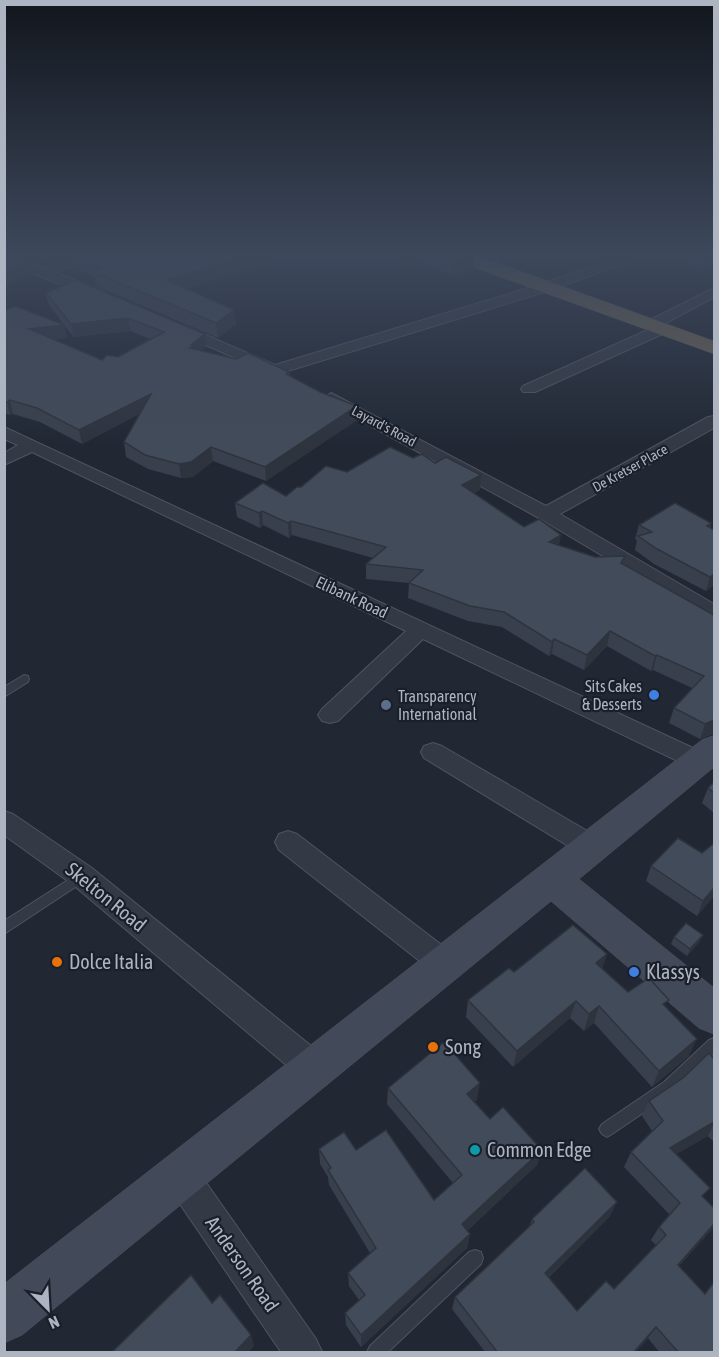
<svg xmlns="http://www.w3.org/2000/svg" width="719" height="1357" font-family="'Asap Condensed',sans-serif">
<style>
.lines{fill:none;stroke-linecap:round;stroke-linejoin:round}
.lane-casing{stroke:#4e5560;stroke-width:2}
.street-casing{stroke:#4e5560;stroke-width:2}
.secondary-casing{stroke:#4e5560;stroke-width:1}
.highway-casing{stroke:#3f4550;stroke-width:1}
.lane{fill:#343a45;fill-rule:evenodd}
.street{fill:#343a45;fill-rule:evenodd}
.secondary{fill:#424958;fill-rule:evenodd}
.highway{fill:#6b6252;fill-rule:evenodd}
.wall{fill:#39404d;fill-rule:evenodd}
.shaded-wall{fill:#2e343e}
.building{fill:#424b59;stroke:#2e343e;stroke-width:1.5}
.shop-dot{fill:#3f7fe0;stroke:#1a1f2a;stroke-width:2}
.service-dot{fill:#5c6f8a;stroke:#1a1f2a;stroke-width:2}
.food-dot{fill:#e8710a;stroke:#1a1f2a;stroke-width:2}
.culture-dot{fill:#0f9aa8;stroke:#1a1f2a;stroke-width:2}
.labels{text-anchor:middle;stroke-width:4.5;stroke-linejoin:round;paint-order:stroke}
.far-street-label{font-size:14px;fill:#aeb5c2;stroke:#1a1f2a}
.street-label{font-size:16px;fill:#aeb5c2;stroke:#1a1f2a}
.poi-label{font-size:16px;fill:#aeb5c2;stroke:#1a1f2a;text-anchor:end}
.near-street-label{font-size:20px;fill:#aeb5c2;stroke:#1a1f2a}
.near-poi-label{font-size:20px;fill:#aeb5c2;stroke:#1a1f2a;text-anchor:start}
</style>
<rect width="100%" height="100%" fill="#212834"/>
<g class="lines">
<defs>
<g id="lane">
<polygon points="24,675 28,676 29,679 28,682 4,697 4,687"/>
<polygon points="82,871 86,872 88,876 86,880 4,934 4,921"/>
<polygon points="714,1038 714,1054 674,1092 612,1134 607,1137 602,1134 599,1129 602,1124 664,1082 709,1040"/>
<polygon points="475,1250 481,1252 483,1258 481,1264 388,1352 367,1352 370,1346 469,1252"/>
</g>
<g id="street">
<polygon points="4,256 14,256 43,268 84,256 106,256 55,272 103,291 105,294 98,298 93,297 4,262"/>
<polygon points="624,256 644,256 551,290 275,375 173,331 171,328 178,324 183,325 275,365 541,284"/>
<polygon points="714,288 714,297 664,324 671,328 669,331 535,392 523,392 521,389 523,386 652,328 646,324 648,321"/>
<polygon points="331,393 546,506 708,417 714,416 714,428 560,514 714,604 714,620 707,618 539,518 325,401 323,398"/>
<polygon points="4,427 708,755 711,761 708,767 699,770 690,767 423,639 338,721 330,723 322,721 318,715 322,709 406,631 32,452 4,465 4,453 18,445 4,439"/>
<polygon points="433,743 442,746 601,839 605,847 601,855 592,858 583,855 424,758 421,752 424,746"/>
<polygon points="4,811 13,814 92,868 326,1058 331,1069 326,1080 315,1084 304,1080 72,884 4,835"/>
<polygon points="288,831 297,834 456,956 461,965 456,974 446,978 436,974 279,850 275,842 279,834"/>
<polygon points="181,1159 193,1164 316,1339 322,1352 281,1352 169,1188 164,1176 169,1164"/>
</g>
<polygon id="secondary" points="714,736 714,767 579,879 714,988 714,1034 699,1028 551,901 22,1335 4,1343 4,1284 702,740"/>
<polygon id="highway" points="451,256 479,256 714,341 714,354 453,260"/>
</defs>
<use href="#lane" class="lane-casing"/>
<use href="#street" class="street-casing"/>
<use href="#secondary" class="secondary-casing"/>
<use href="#highway" class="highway-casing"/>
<use href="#lane" class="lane"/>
<use href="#street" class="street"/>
<use href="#secondary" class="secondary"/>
<use href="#highway" class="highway"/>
</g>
<g class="wall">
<polygon points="76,256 293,256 186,289 234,310 236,324 218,338 96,286 94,276 78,270"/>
<polygon points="384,256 474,256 473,270 453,276 420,261 404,266"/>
<polygon points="487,256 514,256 500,261"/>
<polygon points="670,256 714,256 702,270"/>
<path d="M46,293L205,334L206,347L201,351L289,372L290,376L320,392L357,406V420L266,481L213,461L193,477L181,478L148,469L126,457L124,442L139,414L82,444L40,422L13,414L10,415L4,413V311L64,325L49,305ZM64,325L74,337L130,331L151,339L118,357L102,360L54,339L67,338Z"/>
<polygon points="413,458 435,463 480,490 474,493 524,527 559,545 595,557 623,564 714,615 713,734 700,739 669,723 674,708 692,688 653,670 651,671 607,646 584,670 552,654 549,656 502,627 468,621 408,598 409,583 366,579 366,564 373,558 292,535 289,538 263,525 260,528 237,517 235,503 286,496 301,487 347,472"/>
<polygon points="711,523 710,527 714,585 706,591 654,564 635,550 637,540 635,539 639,525"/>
<polygon points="714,782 714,813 702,803 708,788"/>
<polygon points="651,866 714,896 697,916 646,881"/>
<polygon points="674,937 700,941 687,956 671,944"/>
<polygon points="607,954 602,968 628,992 666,1007 689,1056 652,1087 594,1023 584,1031 570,1018 513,1067 466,1017 468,1000 514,972"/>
<polygon points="714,1059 714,1142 708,1136 676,1154 704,1198 712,1229 679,1266 714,1353 660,1353 648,1338 635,1353 486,1353 452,1309 455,1297 529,1227 532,1219 610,1216 549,1277 577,1311 614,1289 656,1245 651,1240 659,1227 670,1215 624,1167 631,1152 652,1131 642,1116 649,1101"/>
<polygon points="388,1088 477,1099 474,1102 490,1119 542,1150 537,1165 467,1231 470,1234 467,1248 361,1347 346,1325 345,1313 359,1300 349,1286 348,1273 370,1253 329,1185 328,1177 320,1164 319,1149 356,1150 434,1200 453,1183 387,1104"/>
</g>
<g class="shaded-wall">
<polygon points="247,256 293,256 168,294 167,280"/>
<polygon points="405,256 420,256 420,261 404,266"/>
<polygon points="474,256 473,270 453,276 454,263"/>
<polygon points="500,256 514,256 500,261"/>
<polygon points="705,256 714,256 714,264 702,270"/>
<polygon points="31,262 34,274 4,287 4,273"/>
<polygon points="234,310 236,324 218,338 216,323"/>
<polygon points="128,318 130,331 74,337 71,324"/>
<polygon points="64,325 67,338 33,342 29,329"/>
<polygon points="205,334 206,347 195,355 192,361 191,345"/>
<polygon points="151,394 153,407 82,444 79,430"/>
<polygon points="10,400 13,414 10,415 7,402"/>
<polygon points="357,406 357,420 266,481 265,467"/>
<polygon points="211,447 213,461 193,477 181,478 179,464"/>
<polygon points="481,475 480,490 461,499 462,485"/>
<polygon points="262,511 263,525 260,528 259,513"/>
<polygon points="291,521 292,535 289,538 288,523"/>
<polygon points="561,535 558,550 549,542"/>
<polygon points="714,574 714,585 706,591 710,577"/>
<polygon points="610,631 607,646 584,670 587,655"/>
<polygon points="554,639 552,654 549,656 552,642"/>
<polygon points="657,655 653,670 651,671 655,656"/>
<polygon points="714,720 714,733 713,734 700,739 705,724"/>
<polygon points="714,888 714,896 697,916 703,901"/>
<polygon points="703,935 700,941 687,956 690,949"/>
<polygon points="607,954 601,972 596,963"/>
<polygon points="576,1001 570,1018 513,1067 517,1051"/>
<polygon points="599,1006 594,1023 584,1031 589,1014"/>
<polygon points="697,1039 689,1056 652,1087 659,1071"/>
<polygon points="480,1083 477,1099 465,1110 467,1094"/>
<polygon points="714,1122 714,1124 708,1136 662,1162 670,1148"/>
<polygon points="542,1150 537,1165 459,1238 462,1224"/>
<polygon points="617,1202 610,1216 540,1285 545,1273"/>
<polygon points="714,1224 714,1226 712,1229 669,1277 678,1265"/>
<polygon points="470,1234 467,1248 361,1347 361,1335"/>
<polygon points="656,1327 648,1338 635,1353 633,1353"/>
<polygon points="251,1335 254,1346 248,1353 234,1353"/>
</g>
<g class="building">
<polygon points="7,256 15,256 31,262 4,273 4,257"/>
<polygon points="77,256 247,256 167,280 234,310 216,323 93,272 104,268"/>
<polygon points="440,256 474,256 454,263"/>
<polygon points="76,280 205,334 191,345 194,346 190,348 236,359 248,353 289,372 286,374 320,392 357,406 265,467 211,447 191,462 179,464 145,455 124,442 151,394 79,430 37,408 10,400 7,402 4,401 4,311 15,306 64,325 29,329 102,360 107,355 118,357 164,332 128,318 71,324 46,293"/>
<polygon points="390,447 413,458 422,454 435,463 446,457 481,475 462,485 524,527 539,519 561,535 549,542 595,557 625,556 621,563 714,615 714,720 705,724 674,708 704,676 657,655 655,656 610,631 587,655 554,639 552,642 504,612 470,606 409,583 423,570 366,564 386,547 291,521 288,523 262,511 259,513 235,503 263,483 286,496 297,487 301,487 326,466 347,472"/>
<polygon points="675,503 711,523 707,526 714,530 714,574 710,577 657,549 638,536 652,532 639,525"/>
<polygon points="714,782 714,793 708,788"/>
<polygon points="678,838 702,853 714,843 714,888 703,901 651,866"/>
<polygon points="686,923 703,935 690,949 674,937"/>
<polygon points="573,925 607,954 596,963 628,992 649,978 669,1000 663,1004 697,1039 659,1071 599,1006 589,1014 576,1001 517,1051 468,1000 509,968 514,972"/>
<polygon points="444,1042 480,1083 467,1094 490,1119 503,1107 542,1150 462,1224 470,1234 361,1335 345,1313 365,1295 348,1273 376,1248 328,1170 331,1168 319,1149 344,1132 356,1150 386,1130 434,1200 462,1175 388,1088"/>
<polygon points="709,1053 714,1059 714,1122 670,1148 710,1188 702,1196 714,1208 714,1224 678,1265 705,1294 714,1282 714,1353 679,1353 656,1327 633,1353 498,1353 455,1297 534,1222 532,1219 585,1168 617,1202 545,1273 577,1311 606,1281 614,1289 666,1235 659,1227 680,1203 631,1152 663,1121 649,1101 683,1078"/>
<polygon points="191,1275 212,1303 220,1295 251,1335 234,1353 111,1353"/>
</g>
<linearGradient id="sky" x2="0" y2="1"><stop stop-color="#12161d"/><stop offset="0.57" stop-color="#3d485c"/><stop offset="1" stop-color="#3d485c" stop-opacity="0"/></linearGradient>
<rect width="719" height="446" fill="url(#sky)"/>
<g class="shop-dot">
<circle cx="654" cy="695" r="6"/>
<circle cx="634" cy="972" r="6"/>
</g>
<circle class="service-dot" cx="386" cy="705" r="6"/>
<g class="food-dot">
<circle cx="57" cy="962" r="6"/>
<circle cx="433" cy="1047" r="6"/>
</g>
<circle class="culture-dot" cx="475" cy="1150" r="6"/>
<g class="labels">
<g class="far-street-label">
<text transform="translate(384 426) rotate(28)" y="5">Layard's Road</text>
<text transform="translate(630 468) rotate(-29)" y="5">De Kretser Place</text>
</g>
<g class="street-label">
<text transform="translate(352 597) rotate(25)" y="6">Elibank Road</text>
</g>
<g class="poi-label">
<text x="642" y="692">Sits Cakes<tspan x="642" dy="18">&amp; Desserts</tspan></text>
<text x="398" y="702" text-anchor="start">Transparency<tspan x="398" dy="18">International</tspan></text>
</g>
<g class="near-street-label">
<text transform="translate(106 897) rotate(39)" y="7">Skelton Road</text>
<text transform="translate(242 1264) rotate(55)" y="7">Anderson Road</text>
</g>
<g class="near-poi-label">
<text x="69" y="969">Dolce Italia</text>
<text x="646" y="979">Klassys</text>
<text x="445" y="1054">Song</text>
<text x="487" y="1157">Common Edge</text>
</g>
</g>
<rect width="719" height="1357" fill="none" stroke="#aeb5c2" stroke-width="12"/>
<g transform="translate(48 1309) rotate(156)" stroke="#1a1f2a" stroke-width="4.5" paint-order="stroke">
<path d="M0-4.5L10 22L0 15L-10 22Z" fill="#aeb5c2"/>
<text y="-9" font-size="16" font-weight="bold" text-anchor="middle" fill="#aeb5c2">N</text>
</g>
</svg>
